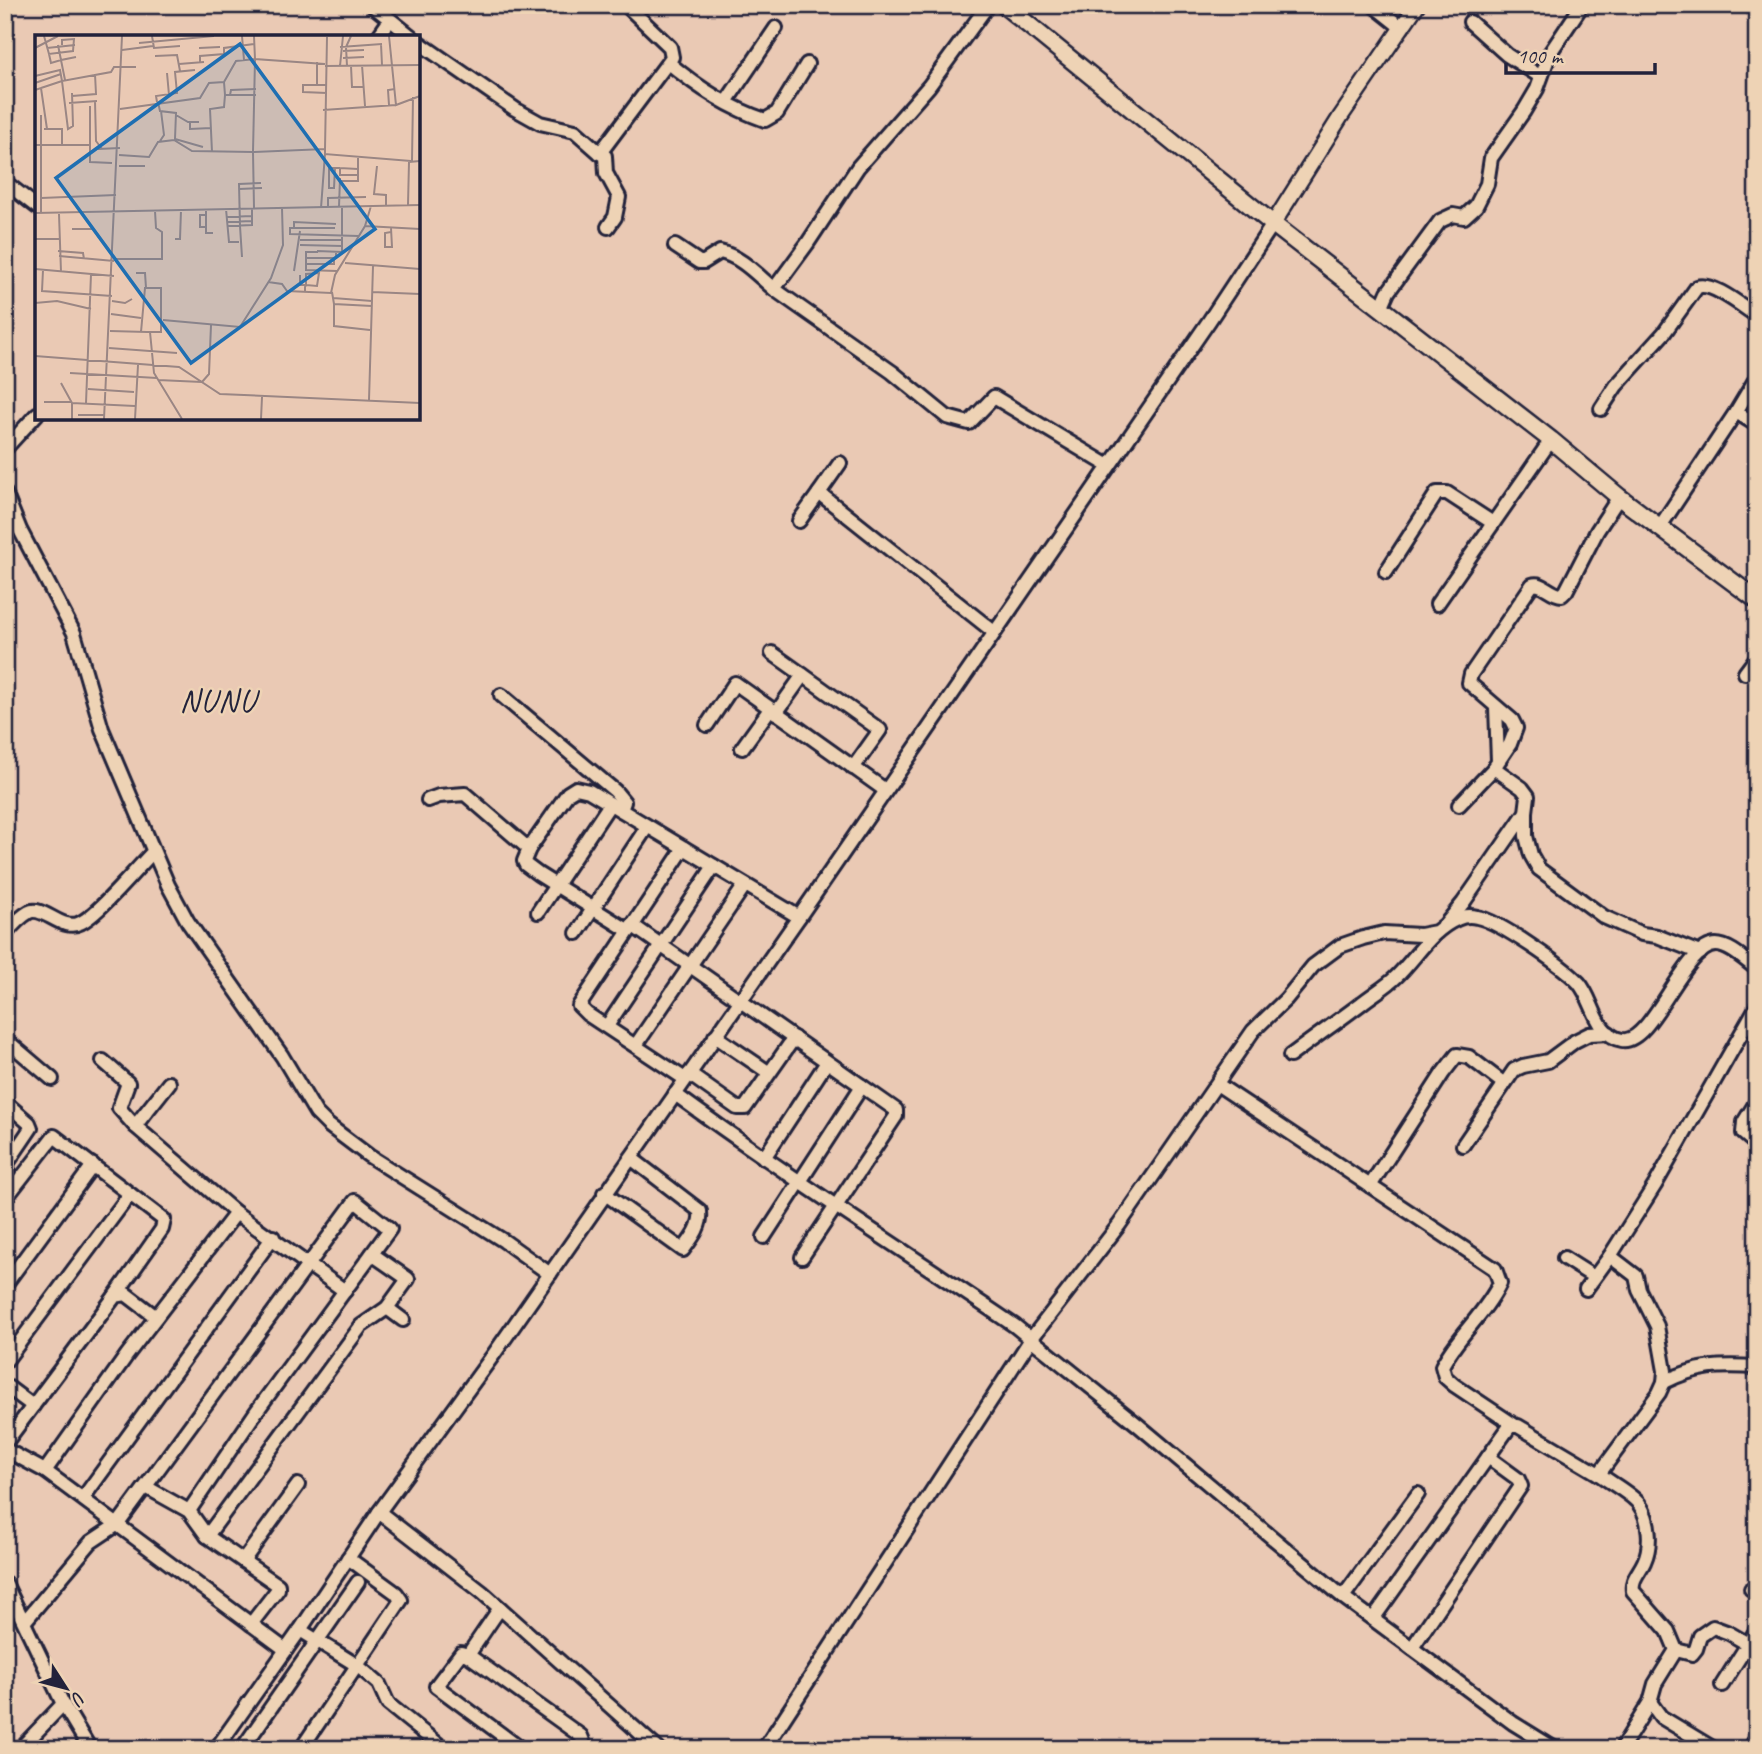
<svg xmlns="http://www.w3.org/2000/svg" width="1762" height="1754" font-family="Caveat,sans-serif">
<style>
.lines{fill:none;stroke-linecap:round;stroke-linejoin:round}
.minor-casing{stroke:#22223b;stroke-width:18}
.tertiary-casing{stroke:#22223b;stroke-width:19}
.secondary-casing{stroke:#22223b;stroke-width:21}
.minor{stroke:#eed3b5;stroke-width:12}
.tertiary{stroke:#eed3b5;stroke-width:14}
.secondary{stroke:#eed3b5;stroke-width:16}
.labels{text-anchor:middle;stroke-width:5;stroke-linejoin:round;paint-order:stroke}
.quarter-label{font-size:32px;letter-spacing:2px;fill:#22223b;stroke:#eed3b5}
.inset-road{fill:none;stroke:#9a8684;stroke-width:2}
.view{fill:#1f6fb2;fill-opacity:0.15;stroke:#1f6fb2;stroke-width:3.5}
.inset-edge{fill:none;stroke:#22223b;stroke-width:3.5}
</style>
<rect width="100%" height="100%" fill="#eac9b4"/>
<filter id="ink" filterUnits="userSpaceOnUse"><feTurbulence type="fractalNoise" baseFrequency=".0143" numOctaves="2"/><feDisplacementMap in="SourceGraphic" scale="14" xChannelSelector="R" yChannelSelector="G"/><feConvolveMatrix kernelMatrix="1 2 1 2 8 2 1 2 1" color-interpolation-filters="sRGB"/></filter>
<g filter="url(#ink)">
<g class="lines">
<defs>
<g id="minor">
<polyline points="372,5 412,37"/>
<polyline points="988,5 929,86 858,167 807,244 774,289 892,372 947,417 969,423 994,397 1109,466"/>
<polyline points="1373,5 1402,28"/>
<polyline points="1470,22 1507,55 1541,77"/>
<polyline points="378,37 390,20"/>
<polyline points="418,42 515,109 540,123 575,131 600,153 672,57 670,47 626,5"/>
<path d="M669,63C697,87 730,108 765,120L777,113L807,64"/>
<polyline points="726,102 776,28"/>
<polyline points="600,153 605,156 606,173 619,197 615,217 608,227"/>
<polyline points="5,182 37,207"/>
<path d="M675,246L699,262H704L720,252C742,257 757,275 774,289"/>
<polyline points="1381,308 1388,292 1440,221 1453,215 1464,217 1476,206 1487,184 1491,158 1524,111 1537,89 1550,53 1582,5"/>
<path d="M1601,409L1616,386L1664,333L1697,287C1712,281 1743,307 1757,316"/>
<polyline points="1736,412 1757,425"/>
<polyline points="5,449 37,414"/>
<polyline points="840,463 819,493 994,632"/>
<polyline points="5,493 20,530 74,633 102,729 168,885 188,922 282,1056 316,1113 328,1125 369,1156 504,1241 550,1274"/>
<polyline points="799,521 819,493"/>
<polyline points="1659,528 1736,412 1757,377"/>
<polyline points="1386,572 1437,493 1447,493 1493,523"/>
<polyline points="1437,604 1551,440"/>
<polyline points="772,653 803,675"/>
<polyline points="1745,673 1757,657"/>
<polyline points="501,695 615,791 624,802 621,810"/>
<polyline points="1496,707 1498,761"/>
<polyline points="776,713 803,675 880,730 853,768"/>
<polyline points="707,725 735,683 885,790"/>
<polyline points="742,748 770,709"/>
<polyline points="428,800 439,796 465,794 529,849"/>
<polyline points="1459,805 1494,768"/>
<polyline points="1526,812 1526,836 1531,855 1539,869 1604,917 1642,934 1657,936 1700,953"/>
<polyline points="684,848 579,1006 587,1014 685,1079"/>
<polyline points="538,912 610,804"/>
<polyline points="632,925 896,1110 896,1116 802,1257"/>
<polyline points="629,931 538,874 526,865 524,861 529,849 568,793 576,788 589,791 799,917"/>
<polyline points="577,933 647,827"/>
<path d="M5,934C12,926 20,917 29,912C43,905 62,932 80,923C99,914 136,869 153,852"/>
<polyline points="607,1026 714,866"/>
<polyline points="715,1036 768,1072"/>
<polyline points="5,1039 52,1079"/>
<polyline points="636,1045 745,885"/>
<path d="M1290,1056C1314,1038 1338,1021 1362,1003C1373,994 1386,987 1396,977C1416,958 1431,930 1457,919C1463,916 1470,915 1477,917C1499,921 1563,966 1579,983C1594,1000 1595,1035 1622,1040C1652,1045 1684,945 1716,945C1730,945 1746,961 1757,969"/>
<polyline points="103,1061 128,1083 119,1108 135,1126 236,1213 345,1291"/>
<polyline points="689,1074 737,1108 745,1108 794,1038"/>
<path d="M1217,1084L1495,1269L1500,1283C1485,1314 1457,1336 1442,1366L1445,1377L1454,1385L1514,1425"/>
<path d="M675,1094C785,1175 902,1249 1015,1326L1031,1339L764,1749"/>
<polyline points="1757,1101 1744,1122 1743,1133 1757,1145"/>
<polyline points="5,1102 29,1123 31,1128 6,1165 8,1170 5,1177"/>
<polyline points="135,1126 169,1083"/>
<polyline points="1463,1145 1514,1070 1523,1066 1548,1061 1575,1041 1589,1034 1609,1033"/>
<polyline points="764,1158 827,1062"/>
<polyline points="1370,1186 1443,1073 1457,1055 1469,1057 1503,1083"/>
<path d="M604,1193L683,1250C692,1238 702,1226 700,1211L631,1158"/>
<polyline points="5,1199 54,1136 164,1220 162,1229 115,1296"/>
<polyline points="236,1213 127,1355 45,1471 286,1650"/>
<polyline points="764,1237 862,1086"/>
<polyline points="1564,1258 1594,1277"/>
<polyline points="5,1285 93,1165"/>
<polyline points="1586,1289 1610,1256"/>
<polyline points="387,1308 403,1320"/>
<polyline points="5,1362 130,1194"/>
<path d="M1664,1382C1699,1365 1719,1365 1757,1367"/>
<polyline points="5,1385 33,1406"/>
<polyline points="45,1471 8,1451 5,1446 6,1442 115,1296 126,1294 156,1317"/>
<polyline points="146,1487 189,1511 207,1536 278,1585 278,1589 251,1624"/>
<polyline points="83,1498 273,1237"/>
<polyline points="379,1512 482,1592 658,1749"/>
<polyline points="207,1536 361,1326 387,1308 408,1279 372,1254"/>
<polyline points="243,1561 298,1485"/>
<polyline points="5,1583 63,1704 90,1749"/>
<polyline points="1751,1589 1757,1592"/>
<polyline points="1343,1597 1418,1494"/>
<polyline points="1373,1619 1510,1426 1518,1426 1599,1474"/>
<polyline points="25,1621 91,1542 118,1524 355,1201 390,1229 256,1412 189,1511"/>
<polyline points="1757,1629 1748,1644 1757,1650"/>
<polyline points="300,1630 358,1666 379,1684 388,1704 444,1749"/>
<polyline points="1412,1648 1521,1486 1518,1479 1488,1457"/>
<polyline points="1676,1650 1692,1654 1696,1649 1700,1636 1713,1627 1729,1633 1748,1644 1722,1685"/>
<polyline points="468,1655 500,1608"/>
<polyline points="1650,1702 1661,1717 1714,1749"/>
<polyline points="20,1749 63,1704"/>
<polyline points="216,1749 300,1630 379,1512 494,1354 799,917 1209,321 1273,224"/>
<polyline points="242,1749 358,1582"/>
<polyline points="301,1749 401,1600 396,1593 348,1558"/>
<polyline points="521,1749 436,1686 461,1653 468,1655 581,1736 583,1741 581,1749"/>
<path d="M1555,1749L1513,1723L1343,1597L1138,1425L1031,1339L1119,1225L1253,1031L1286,999L1313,966L1340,946L1363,938L1384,933L1420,935L1436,932L1445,925L1463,903L1526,812L1528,796L1522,788L1494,768L1510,744L1516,728L1512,720L1469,683L1471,674L1532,585C1543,581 1550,595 1562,595L1566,591L1597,531L1619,497"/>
<path d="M1621,1749L1650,1702L1655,1684L1676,1650L1668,1631L1633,1591C1631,1579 1639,1573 1644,1562C1652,1545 1650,1519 1639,1504C1632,1494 1609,1482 1599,1474L1659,1393L1664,1382L1665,1371L1657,1326L1639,1290L1636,1276L1610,1256L1655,1185L1757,1006"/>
<polyline points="1750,1749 1757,1737"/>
</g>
<polyline id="tertiary" points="1273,224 1341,116 1417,5"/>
<polyline id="secondary" points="1004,5 1273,224 1551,440 1619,497 1757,600"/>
</defs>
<use href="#minor" class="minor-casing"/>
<use href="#tertiary" class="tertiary-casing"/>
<use href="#secondary" class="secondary-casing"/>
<use href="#minor" class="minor"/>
<use href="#tertiary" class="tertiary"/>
<use href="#secondary" class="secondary"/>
</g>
</g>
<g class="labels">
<g class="quarter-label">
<text x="218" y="711">NUNU</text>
</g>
</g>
<g transform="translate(35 35)">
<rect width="385" height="385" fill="#eac9b4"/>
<path class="inset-road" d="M9,1L14,19L38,16L39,4L27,5V10M117,1L119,13L145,11M207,1L209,25M219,1L220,24L290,29M354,1L361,70L385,61M104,8L179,1M346,9L347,30M23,10L26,25L41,22M305,12L347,9M0,13L23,1M12,13L40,10M164,13L185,12M87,15L118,11M308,16L329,15M14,19L16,28L26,25L30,45M120,21L142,20L145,36M308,23L329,22M165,27V21L189,19V13L219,9M282,27V50M144,29L169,27M327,30L330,71M290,31L385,30M305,31L308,1M312,31L311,12L316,1M316,31L317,52H328M132,38L134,60M0,41L25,35L27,46L6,53M189,47L190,60H221M0,48L26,39M291,50H268V57L292,58M0,55L6,53L12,94M37,58L38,91L33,94L27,46L76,37L79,32H101M195,60L196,55L221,54M37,61L61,59L60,39M60,66L61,106L67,114M122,67L121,61L142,58L140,37L160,35M123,67L125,76L141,78L140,104L168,112M34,68L62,66M354,70L353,55L360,54M55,71V127L77,128M288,75L361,70M6,80V178M141,80L153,87H164M155,87V94L176,93M9,94H27V111M125,106L129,100L126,76M0,110H55M63,114L85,113M290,114L292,2M177,117L175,74L189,72L190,60M84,120L114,122L123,107L139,105L157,116L218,117L220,24L201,26L189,47L174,48L165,63L85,74M377,126L378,62M84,131H110M342,131L339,159L351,160V171M300,133L299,153H294V134L295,133H305M323,140H305V133L323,134M305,146H323V121M204,154L227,153M6,163L81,160M373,170L374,127L385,126M293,172V163L331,162M304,172L305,143M219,173L218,117L290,114V119M286,173L290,119L376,126M191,174L194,207H204M171,175V198H178M0,178L385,170M24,179L26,237M171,180H165V192H171M192,182L217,181M192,187L217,186M193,191L217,190V173M205,191L204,149L226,148M205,191L207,222M330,191L385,194M259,193V187L301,189M300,193H255V199L324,201M356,193L357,212H350V198L356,197M37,194H58M0,204H24M140,204H145L146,175M265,205H307M265,210L307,211V172M23,216L48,218L49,224M282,216L307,217V211M283,217H271V235L302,236M24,221L79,226M271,223H301V217M80,224H127V197L121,193L120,176M310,228L385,234M271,229H299V223M0,234L79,241M8,235L7,256L77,261M259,236L265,196M101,238H110L111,253M265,240V250H271L282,251L284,238L271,239V250L270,252V258M233,247L247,249L252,256L296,258L300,240L330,191L336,171M297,257L299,269L337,271M337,257L385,259M298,263L337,266M77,266L90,268L97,264M0,268L22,266L56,274M299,269V291L335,295M76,279L106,283M128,285L205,292L236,243L248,210L247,173M75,296L112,297H126V253H110L106,297M115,297L119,338L147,384M74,313L142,318M0,321L144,332L185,359L385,368M35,338L122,343M123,345L167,347M167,347L174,339L176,290M26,348L37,368M53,354L99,357M334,365L338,231M9,367H37M51,368L56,239M43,380H69M37,384V368L100,371M69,384L87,1M100,384L103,330M226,384L227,362"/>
<path class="view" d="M205,9L340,194L156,328L21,143Z"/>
<rect width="385" height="385" class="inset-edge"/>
</g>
<rect width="1762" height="1754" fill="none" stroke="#eed3b5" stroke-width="28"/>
<rect x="14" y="14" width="1734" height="1726" fill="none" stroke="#22223b" stroke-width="2.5" filter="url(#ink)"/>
<g transform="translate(66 1688) rotate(126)" stroke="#eed3b5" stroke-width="5" paint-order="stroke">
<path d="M0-5L12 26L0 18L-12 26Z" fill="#22223b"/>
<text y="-10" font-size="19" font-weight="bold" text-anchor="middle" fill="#22223b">U</text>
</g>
<path d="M1506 63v10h149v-10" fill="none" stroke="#22223b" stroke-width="3.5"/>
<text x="1517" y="63" font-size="21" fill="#22223b" stroke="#eed3b5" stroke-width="5" paint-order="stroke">100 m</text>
</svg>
